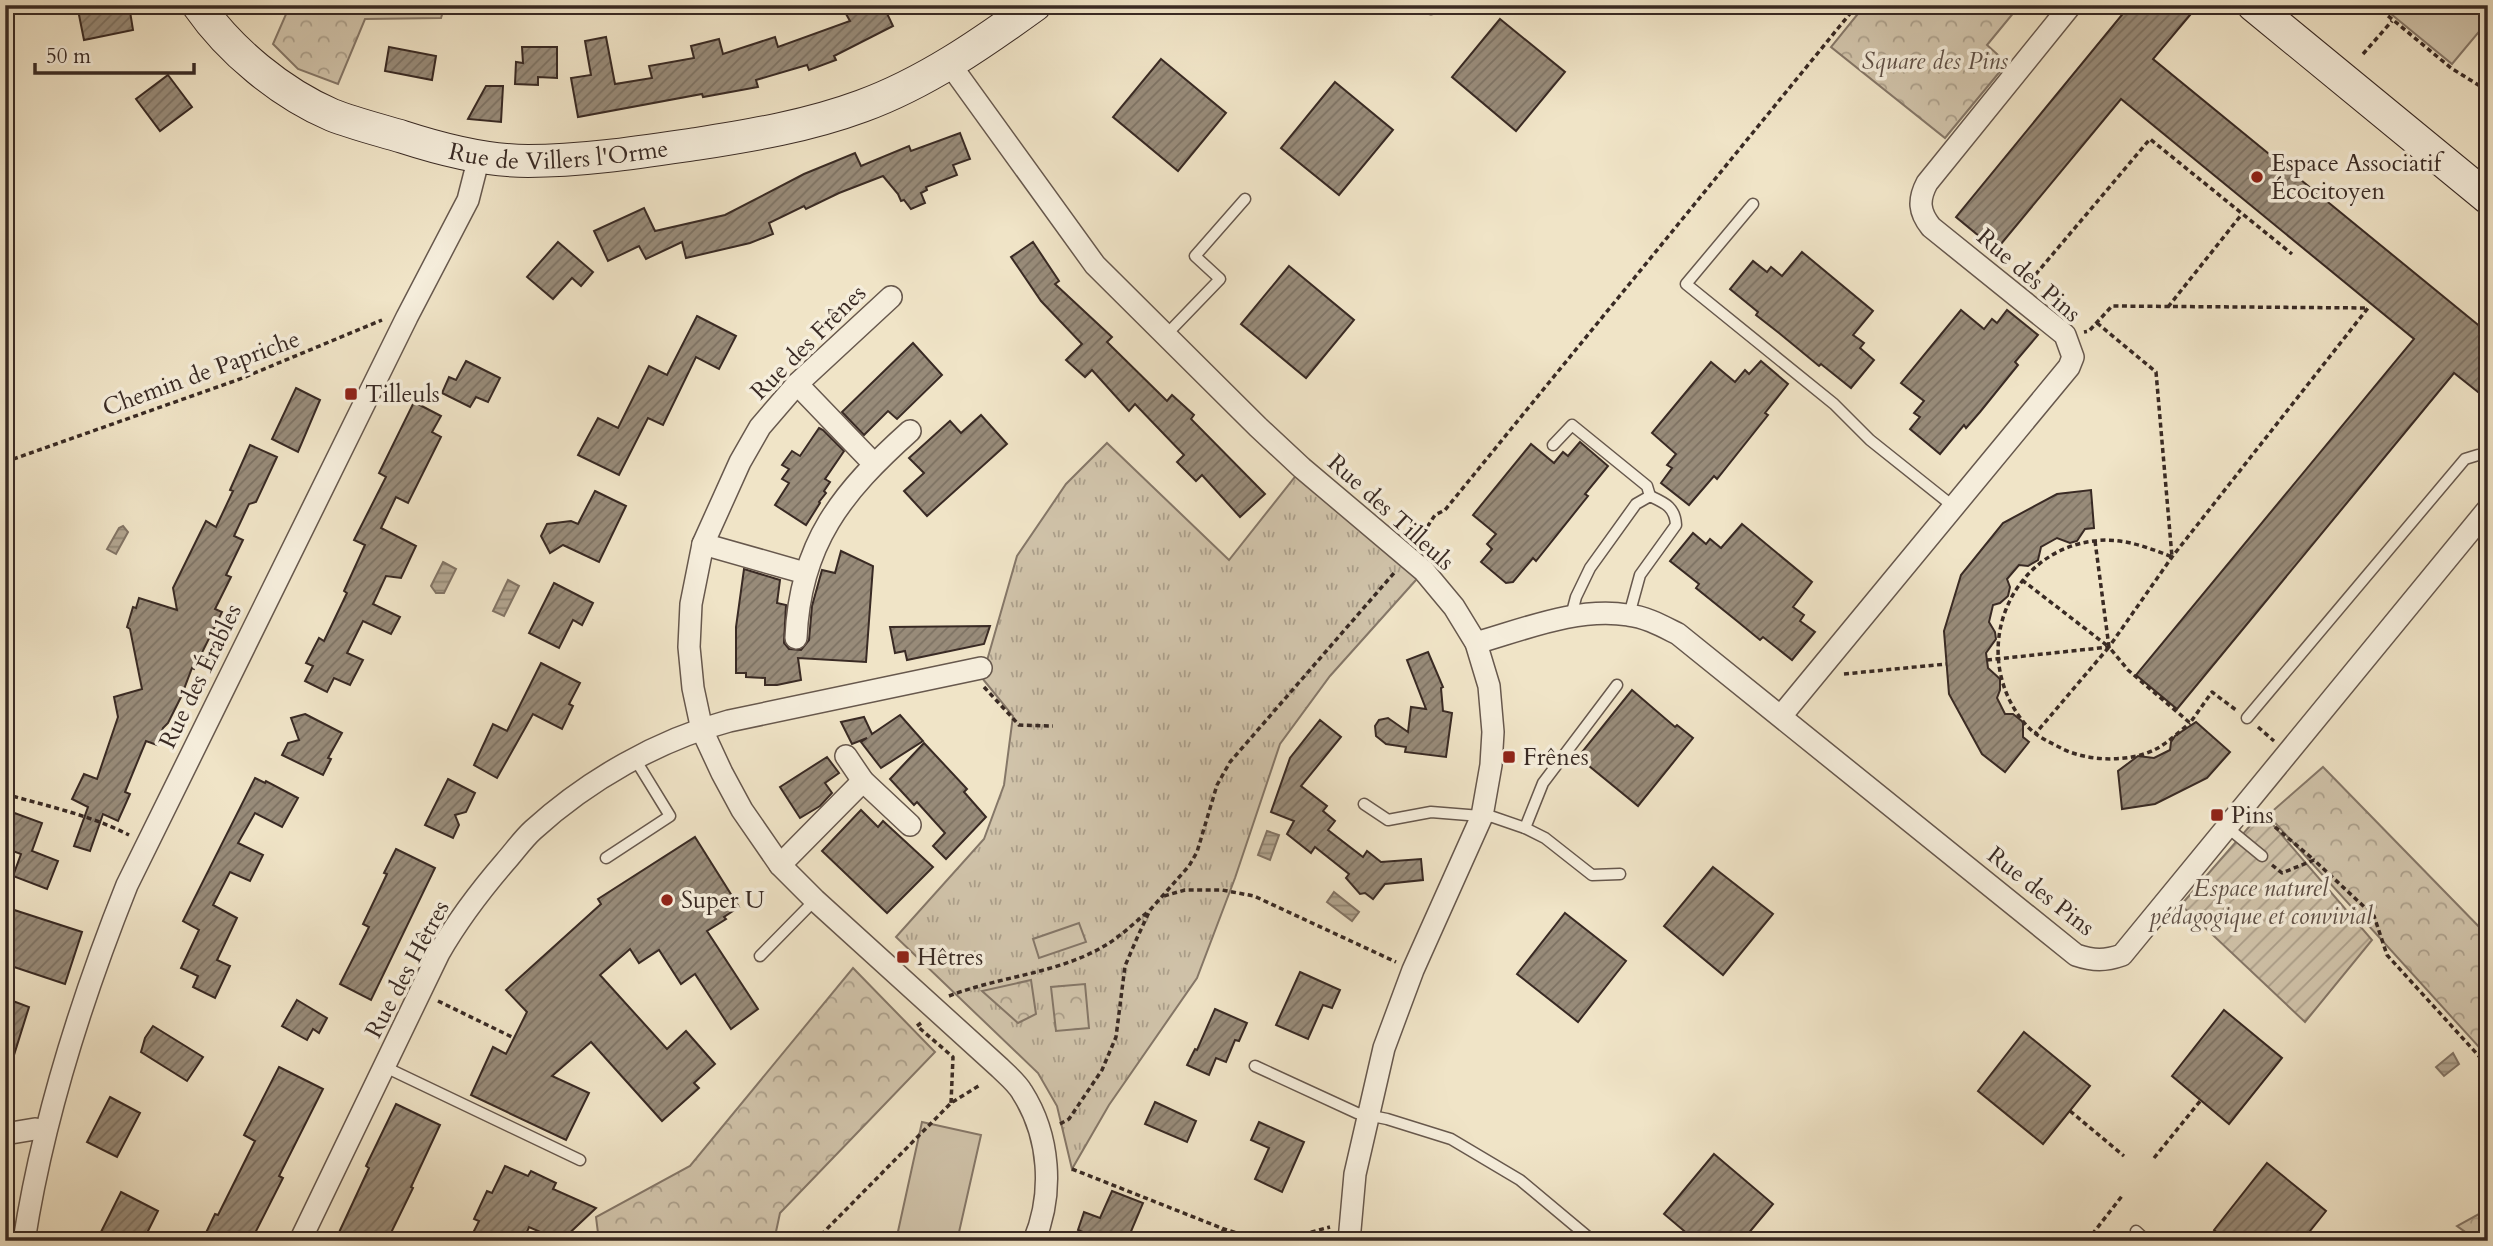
<svg xmlns="http://www.w3.org/2000/svg" width="2493" height="1246" font-family="Cardo,serif">
<style>
.grass{fill:url(#grass-tufts);stroke:#857768;stroke-width:2}
.forest{fill:url(#forest-crowns);stroke:#857768;stroke-width:2}
.garden{fill:url(#garden-furrows);stroke:#857768;stroke-width:2}
.pitch{fill:#d1c4ab;stroke:#857768;stroke-width:2}
.water{fill:url(#water-rules);stroke:#827465;stroke-width:2}
.building{fill:url(#building-hatch);stroke:#392a24;stroke-width:2}
.lines{fill:none;stroke-linecap:round;stroke-linejoin:round}
.lane-casing{stroke:#67584d;stroke-width:13}
.street-casing{stroke:#67584d;stroke-width:24}
.secondary-casing{stroke:#392a24;stroke-width:34}
.path{stroke:#392a24;stroke-width:3.5;stroke-dasharray:5 3.5;stroke-linecap:butt}
.lane{stroke:#f5eddb;stroke-width:10}
.street{stroke:#f5eddb;stroke-width:21}
.secondary{stroke:#f5eddb;stroke-width:32}
.poi-dot{fill:#8f2418;stroke:#f5eddb;stroke-width:2.5}
.labels{text-anchor:middle;stroke-width:7;stroke-linejoin:round;paint-order:stroke}
.park-label{font-size:24px;font-style:italic;fill:#5f5046;stroke:#f5eddb}
.street-label{font-size:24px;fill:#392a24;stroke:#f5eddb}
.poi-label{font-size:24px;fill:#392a24;stroke:#f5eddb;text-anchor:start}
</style>
<defs>
<pattern id="grass-tufts" width="24" height="20" patternUnits="userSpaceOnUse" patternTransform="scale(1.75)"><rect width="24" height="20" fill="#d1c4ab"/><path d="M3 7l-1-3M5 7V3M7 7l1-3M15 17l-1-3M17 17v-4M19 17l1-3" fill="none" stroke="#ab9f8b"/></pattern>
<pattern id="forest-crowns" width="20" height="18" patternUnits="userSpaceOnUse" patternTransform="scale(1.75)"><rect width="20" height="18" fill="#d1c4ab"/><path d="M2 6a3 3 0 1 1 6 0M12 15a3 3 0 1 1 6 0" fill="none" stroke="#ab9f8b"/></pattern>
<pattern id="garden-furrows" width="10" height="10" patternUnits="userSpaceOnUse" patternTransform="scale(1.75)"><rect width="10" height="10" fill="#d1c4ab"/><path d="M-1 1l2-2M0 10L10 0M9 11l2-2" fill="none" stroke="#ab9f8b"/></pattern>
<pattern id="water-rules" width="6" height="5" patternUnits="userSpaceOnUse" patternTransform="scale(1.75)"><rect width="6" height="5" fill="#b2a590"/><path d="M0 2.5h6" fill="none" stroke="#928775"/></pattern>
<pattern id="building-hatch" width="6" height="6" patternUnits="userSpaceOnUse" patternTransform="scale(1.75)"><rect width="6" height="6" fill="#988b79"/><path d="M-1 1l2-2M0 6l6-6M5 7l2-2" fill="none" stroke="#7d7263"/></pattern>
</defs>
<rect width="100%" height="100%" fill="#f0e4c7"/>
<filter id="stains"><feTurbulence type="fractalNoise" baseFrequency=".00286" numOctaves="4"/><feColorMatrix values="0 0 0 0 .2 0 0 0 0 .09 0 0 0 0 .02 0 0 0 .5 -.17"/></filter>
<radialGradient id="worn" r=".72"><stop offset=".6" stop-color="#630" stop-opacity="0"/><stop offset="1" stop-color="#630" stop-opacity=".3"/></radialGradient>
<polygon class="grass" points="1107,443 1229,560 1302,468 1424,571 1330,676 1280,744 1235,878 1197,978 1109,1105 1072,1169 1057,1106 1038,1073 896,937 984,839 1004,785 1013,716 982,678 1017,556 1066,484"/>
<g class="forest">
<polygon points="290,5 445,5 441,18 365,19 338,84 298,69 273,44"/>
<polygon points="1865,5 2020,5 1987,45 2007,63 1945,138 1831,47"/>
<polygon points="2323,767 2488,936 2488,1057 2268,815"/>
<polygon points="853,968 935,1052 780,1213 774,1241 599,1241 596,1217 690,1166"/>
<polygon points="1031,980 1036,1014 1018,1023 982,991"/>
<polygon points="1085,984 1089,1028 1056,1031 1051,987"/>
<polygon points="2488,1209 2488,1241 2478,1241 2457,1226"/>
</g>
<polygon class="garden" points="2262,812 2372,940 2305,1022 2181,905"/>
<g class="pitch">
<polygon points="2380,5 2488,5 2488,21 2452,64"/>
<polygon points="1079,923 1086,942 1039,958 1033,939"/>
<polygon points="922,1122 981,1135 957,1241 920,1241 897,1236"/>
</g>
<g class="water">
<polygon points="123,526 128,532 116,554 107,549 119,528"/>
<polygon points="443,562 456,569 444,593 436,593 431,586"/>
<polygon points="508,580 519,586 504,616 493,611"/>
<polygon points="1267,831 1279,835 1270,860 1258,855"/>
<polygon points="1334,892 1359,912 1352,921 1327,902"/>
<polygon points="2453,1053 2459,1064 2444,1076 2436,1067"/>
</g>
<g class="building">
<polygon points="77,5 107,5 107,8 129,5 133,30 84,40"/>
<polygon points="841,5 883,5 893,26 834,56 836,60 809,70 807,65 756,80 758,87 703,97 702,94 578,117 571,78 591,75 585,41 606,37 615,84 652,78 649,66 694,58 691,46 719,39 723,54 775,37 778,47 850,21"/>
<polygon points="2130,5 2179,5 2190,15 2153,59 2488,333 2488,400 2454,373 2177,709 2136,675 2414,339 2121,99 1996,250 1956,217"/>
<polygon points="1500,19 1565,72 1516,131 1452,77"/>
<polygon points="389,47 436,56 432,80 385,71"/>
<polygon points="522,47 557,47 557,78 538,77 538,85 515,84 516,62 523,63"/>
<polygon points="1161,59 1226,113 1178,171 1113,117"/>
<polygon points="168,75 192,107 160,131 136,99"/>
<polygon points="1335,82 1393,130 1339,195 1281,148"/>
<polygon points="486,86 503,86 501,122 468,119"/>
<polygon points="960,133 970,159 953,165 957,175 926,187 927,190 921,193 925,203 911,209 904,200 901,201 898,194 883,176 839,193 806,209 804,206 769,223 773,234 750,243 686,258 682,242 646,259 639,246 608,261 594,231 644,208 655,231 725,215 804,174 855,153 861,166 909,146 911,151"/>
<polygon points="558,242 593,272 581,286 572,278 553,299 527,277"/>
<polygon points="1033,242 1059,281 1055,284 1112,337 1107,342 1167,401 1172,395 1194,415 1191,419 1265,494 1240,517 1202,475 1196,481 1177,462 1184,455 1135,404 1129,411 1092,370 1085,377 1066,360 1082,344 1041,301 1011,257"/>
<polygon points="1802,252 1873,311 1853,335 1864,343 1860,348 1874,360 1851,388 1821,364 1819,366 1779,333 1756,315 1758,312 1730,289 1753,261 1767,272 1771,267 1782,276"/>
<polygon points="1289,266 1354,320 1306,378 1241,324"/>
<polygon points="1961,310 1984,329 1992,319 1997,323 2007,310 2038,335 2015,362 2018,365 1980,412 1966,428 1964,425 1940,454 1910,429 1920,417 1914,413 1924,401 1901,383"/>
<polygon points="697,316 736,336 719,369 696,357 663,425 648,418 619,475 578,455 598,418 618,428 649,366 667,375"/>
<polygon points="913,343 942,375 897,419 888,411 864,435 842,412"/>
<polygon points="466,361 500,378 488,402 476,397 470,407 442,393 449,377 456,380"/>
<polygon points="1761,361 1788,384 1765,413 1768,415 1717,479 1714,476 1689,505 1661,483 1672,468 1667,465 1676,454 1652,433 1711,362 1735,382 1745,370 1749,374"/>
<polygon points="296,388 320,400 298,452 272,439"/>
<polygon points="414,402 441,416 432,432 441,437 408,503 396,497 381,528 416,546 401,578 386,576 373,604 400,617 391,634 363,621 347,653 363,660 350,685 334,678 327,692 305,681 313,666 306,663 319,638 324,641 347,593 344,591 365,545 354,540 386,477 379,473"/>
<polygon points="981,415 1007,444 927,516 904,491 924,473 909,458 950,421 961,433"/>
<polygon points="819,428 823,430 844,451 825,479 830,482 824,491 826,493 819,502 820,503 806,525 775,505 789,483 782,479 789,469 782,465 792,451 800,456"/>
<polygon points="1580,442 1608,466 1585,494 1588,496 1536,561 1533,558 1513,582 1506,583 1481,562 1492,549 1487,544 1496,534 1473,515 1531,444 1554,463 1563,452 1568,456"/>
<polygon points="250,445 277,457 256,502 249,504 234,536 243,540 226,575 231,577 215,609 222,612 194,669 192,668 181,697 168,723 163,728 157,745 146,741 125,792 130,794 118,821 103,814 90,851 74,846 88,807 72,799 84,774 97,779 118,717 114,697 142,689 130,629 127,627 133,607 136,608 139,598 177,610 173,588 206,521 216,527 233,491 230,490"/>
<polygon points="2091,490 2094,528 2085,529 2077,541 2070,543 2057,538 2041,547 2038,560 2028,566 2019,565 2007,579 2010,587 2008,596 2000,603 1993,605 1989,622 1995,632 1996,639 1986,653 1988,668 2000,679 2000,690 1997,698 2005,714 2013,714 2023,722 2023,737 2029,742 2005,772 1982,754 1949,694 1944,631 1961,575 2003,523 2057,494"/>
<polygon points="595,491 626,506 599,562 563,545 550,553 541,536 547,524 571,521 578,524"/>
<polygon points="1742,524 1812,582 1793,607 1804,615 1800,621 1815,632 1792,660 1763,637 1760,640 1737,621 1696,588 1699,584 1670,561 1693,533 1706,544 1710,539 1721,548"/>
<polygon points="841,551 873,566 866,662 798,658 801,680 777,685 765,685 765,678 746,677 746,673 736,673 736,627 744,569 780,580 777,603 786,605 784,643 789,649 801,650 809,640 812,606 822,570 835,573"/>
<polygon points="554,583 593,603 582,625 573,620 559,648 529,633"/>
<polygon points="990,626 984,644 907,660 905,651 895,653 890,627"/>
<polygon points="1428,652 1443,687 1441,688 1443,711 1452,713 1446,757 1405,752 1406,747 1386,744 1376,736 1375,726 1379,720 1388,718 1408,732 1411,707 1426,709 1407,660"/>
<polygon points="541,663 580,683 569,704 573,706 562,729 533,714 497,778 474,765 493,724 507,731"/>
<polygon points="1632,690 1675,727 1677,725 1693,738 1638,806 1578,757"/>
<polygon points="305,714 342,733 328,758 331,759 323,775 282,755 288,743 299,740 291,718"/>
<polygon points="900,715 923,741 881,768 861,742 867,738 852,744 841,722 864,717 872,734"/>
<polygon points="1320,720 1341,737 1301,786 1327,806 1323,811 1335,821 1328,830 1363,857 1367,851 1381,862 1421,859 1423,880 1385,884 1373,899 1365,893 1360,894 1346,878 1349,874 1315,847 1311,853 1287,834 1294,821 1271,812 1290,758"/>
<polygon points="2196,722 2230,752 2207,778 2155,804 2122,809 2118,771 2138,756 2154,758 2170,750 2171,742 2175,736"/>
<polygon points="924,743 967,789 964,792 986,817 946,859 933,846 945,833 917,802 914,805 890,779"/>
<polygon points="827,757 839,773 825,783 832,793 820,806 800,818 780,787"/>
<polygon points="255,778 265,783 266,781 298,798 282,827 255,813 238,843 263,855 250,881 230,872 213,905 237,918 217,960 230,966 215,998 193,987 198,976 181,968 199,930 183,921"/>
<polygon points="448,779 475,793 466,812 455,815 459,825 453,838 425,825"/>
<polygon points="861,810 878,827 883,821 933,867 887,913 822,851"/>
<polygon points="9,811 42,823 32,851 58,861 47,889 13,876 21,854 5,848 5,821"/>
<polygon points="695,837 739,907 724,917 726,919 707,931 758,1009 731,1029 695,974 681,984 659,950 639,963 630,949 600,975 667,1049 686,1031 715,1064 694,1083 699,1088 662,1121 591,1042 552,1076 589,1093 566,1140 471,1095 493,1047 506,1054 527,1012 506,990 601,904 598,899"/>
<polygon points="396,849 435,868 371,1000 340,984 369,927 363,924 387,874 384,873"/>
<polygon points="1713,867 1773,914 1723,975 1664,926"/>
<polygon points="5,907 82,932 65,984 5,964"/>
<polygon points="1565,913 1626,961 1578,1022 1517,974"/>
<polygon points="1300,972 1340,990 1332,1008 1323,1005 1308,1039 1276,1025"/>
<polygon points="5,998 29,1007 9,1071 5,1070"/>
<polygon points="297,1000 327,1018 319,1033 313,1029 307,1040 282,1026"/>
<polygon points="1215,1009 1247,1023 1239,1041 1235,1040 1226,1062 1216,1058 1209,1075 1187,1065 1195,1049 1197,1050"/>
<polygon points="2224,1010 2282,1058 2229,1124 2172,1076"/>
<polygon points="153,1026 203,1057 187,1081 141,1052 145,1038"/>
<polygon points="2024,1032 2090,1086 2043,1144 1978,1091"/>
<polygon points="279,1067 323,1089 279,1176 283,1178 251,1241 202,1241 215,1214 218,1215 255,1141 244,1135"/>
<polygon points="110,1097 140,1113 117,1157 87,1142"/>
<polygon points="1155,1102 1196,1121 1187,1142 1145,1124"/>
<polygon points="396,1104 440,1125 411,1187 413,1188 387,1241 335,1241 369,1168 366,1166"/>
<polygon points="1259,1122 1304,1142 1282,1192 1255,1179 1269,1148 1251,1140"/>
<polygon points="1714,1154 1773,1204 1742,1241 1696,1241 1664,1214"/>
<polygon points="2267,1163 2326,1211 2302,1241 2227,1241 2214,1230"/>
<polygon points="505,1166 528,1176 531,1171 556,1183 553,1189 596,1208 561,1241 529,1227 523,1241 469,1241 479,1221 474,1219 487,1191 492,1193"/>
<polygon points="1112,1191 1143,1203 1127,1241 1094,1241 1095,1237 1078,1230 1084,1212 1100,1218"/>
<polygon points="121,1192 158,1211 143,1241 107,1241 99,1236"/>
</g>
<g class="lines">
<defs>
<g id="lane">
<polyline points="1427,5 1431,9"/>
<polyline points="1753,204 1686,284 1834,404 1870,440 1954,507"/>
<polyline points="1166,335 1220,279 1195,256 1245,199"/>
<polyline points="1553,445 1572,425 1647,486 1650,496"/>
<path d="M1571,616L1576,597L1590,568L1636,504L1650,496C1665,503 1675,507 1676,525L1640,575L1629,615"/>
<polyline points="2247,718 2465,459 2478,455 2488,457"/>
<polyline points="1364,804 1388,820 1431,812 1493,817 1525,828 1545,838 1592,875 1620,874"/>
<polyline points="1525,828 1543,783 1617,685"/>
<polyline points="2228,828 2262,856"/>
<polyline points="606,858 670,816 635,759"/>
<polyline points="760,956 815,900"/>
<polyline points="1255,1066 1357,1113 1387,1119 1451,1139 1520,1180 1593,1241"/>
<polyline points="385,1067 580,1160"/>
<polyline points="2136,1231 2147,1241"/>
</g>
<g id="street">
<polyline points="949,63 1095,265 1258,427 1302,468 1424,571 1454,607 1476,643 1489,686 1493,732 1491,765 1482,816 1413,970 1384,1048 1355,1174 1349,1241"/>
<path d="M891,297L797,384L760,427L740,462L703,544L691,604L689,647L693,688L702,730L722,773L742,810L780,865L815,900L1000,1068C1007,1075 1017,1083 1022,1092C1050,1136 1054,1193 1034,1241"/>
<polyline points="797,384 874,464"/>
<polyline points="703,544 805,573"/>
<path d="M796,638C800,543 842,492 910,431"/>
<path d="M1476,643C1525,629 1577,607 1628,615C1646,617 1662,626 1678,634L2076,955C2094,961 2105,961 2122,955L2488,509"/>
<path d="M1781,716L2069,367L2073,357L2065,335L1931,227C1919,212 1918,200 1927,183L2071,5"/>
<polyline points="846,756 863,781 910,825"/>
<polyline points="780,865 863,781"/>
<polyline points="5,1134 35,1129 45,1131"/>
<path d="M24,1241C43,1118 81,1000 127,885L407,317L468,200L479,157"/>
<path d="M300,1241L439,953C458,920 480,891 505,862C514,852 523,839 533,830C588,780 658,740 729,721L981,668"/>
</g>
<g id="secondary">
<path id="s1" d="M198,5C230,51 281,93 332,115C355,124 380,130 403,137C443,150 486,161 528,161C584,161 641,152 696,144C753,135 808,126 862,106C925,83 981,44 1035,5"/>
<polyline points="2253,5 2488,198"/>
</g>
</defs>
<use href="#lane" class="lane-casing"/>
<use href="#street" class="street-casing"/>
<use href="#secondary" class="secondary-casing"/>
<g class="path">
<polyline points="2375,5 2451,68 2488,91"/>
<polyline points="1854,11 1882,5"/>
<polyline points="2363,54 2392,21"/>
<polyline points="2030,281 2150,139 2292,254"/>
<polyline points="2168,307 2242,214"/>
<path d="M2097,323L2156,372L2172,557C2147,547 2121,537 2094,541C2018,550 1976,633 2010,701C2016,713 2025,726 2036,734C2043,739 2051,743 2059,747C2086,762 2129,763 2156,749C2168,743 2180,731 2190,723"/>
<polyline points="5,462 240,379 382,320"/>
<polyline points="1418,541 1435,515 1445,510 1857,5"/>
<polyline points="2095,541 2109,647 2128,670 2190,723 2212,692 2236,710"/>
<polyline points="2022,580 2109,647 2035,734"/>
<polyline points="1987,660 2109,647 2172,557 2368,308 2112,306 2089,331 2084,332"/>
<polyline points="1844,674 1946,664"/>
<polyline points="984,687 1019,725 1053,726"/>
<polyline points="2258,727 2274,741"/>
<path d="M5,794C47,806 90,815 129,835"/>
<polyline points="2262,816 2314,860"/>
<polyline points="2272,865 2282,873 2314,860 2374,916 2387,955 2488,1066"/>
<polyline points="1164,896 1185,890 1222,890 1254,896 1396,962"/>
<path d="M949,996C1000,976 1058,974 1106,945C1121,936 1135,922 1149,911"/>
<polyline points="438,1001 514,1038"/>
<polyline points="921,1023 917,1026 953,1057 951,1103"/>
<polyline points="2070,1111 2124,1156"/>
<polyline points="1060,1124 1069,1119 1102,1070 1116,1037 1125,966 1137,938 1150,910 1189,866 1197,852 1217,785 1230,762 1394,573"/>
<polyline points="2154,1158 2201,1100"/>
<polyline points="1072,1169 1224,1229 1263,1241"/>
<polyline points="1290,1239 1300,1241"/>
<polyline points="815,1241 951,1103 980,1085"/>
<polyline points="1217,1241 1224,1229"/>
<polyline points="1278,1241 1330,1227"/>
<polyline points="2087,1241 2122,1196"/>
<polyline points="2463,1241 2488,1229"/>
</g>
<use href="#lane" class="lane"/>
<use href="#street" class="street"/>
<use href="#secondary" class="secondary"/>
</g>
<g class="poi-dot">
<circle cx="2257" cy="177" r="7"/>
<rect x="344" y="387" width="14" height="14" rx="3.5"/>
<rect x="1502" y="750" width="14" height="14" rx="3.5"/>
<rect x="2210" y="808" width="14" height="14" rx="3.5"/>
<circle cx="667" cy="900" r="7"/>
<rect x="896" y="950" width="14" height="14" rx="3.5"/>
</g>
<g class="labels">
<g class="park-label">
<text x="1935" y="69">Square des Pins</text>
<text x="2261" y="896">Espace naturel<tspan x="2261" dy="28">pédagogique et convivial</tspan></text>
</g>
<g class="street-label">
<text dy="8" stroke="none"><textPath href="#s1" startOffset="408">Rue de Villers l'Orme</textPath></text>
<text transform="translate(2029 275) rotate(41)" y="8">Rue des Pins</text>
<text transform="translate(808 342) rotate(-45)" y="8">Rue des Frênes</text>
<text transform="translate(201 373) rotate(-20)" y="8">Chemin de Papriche</text>
<text transform="translate(1391 512) rotate(42)" y="8">Rue des Tilleuls</text>
<text transform="translate(200 676) rotate(-64)" y="8">Rue des Érables</text>
<text transform="translate(2041 891) rotate(38)" y="8">Rue des Pins</text>
<text transform="translate(407 969) rotate(-62)" y="8">Rue des Hêtres</text>
</g>
<g class="poi-label">
<text x="2271" y="171">Espace Associatif<tspan x="2271" dy="28">Écocitoyen</tspan></text>
<text x="365" y="402">Tilleuls</text>
<text x="1523" y="765">Frênes</text>
<text x="2231" y="823">Pins</text>
<text x="681" y="908">Super U</text>
<text x="917" y="965">Hêtres</text>
</g>
</g>
<rect width="2493" height="1246" fill="none" stroke="#f0e4c7" stroke-width="28"/>
<rect x="7" y="7" width="2479" height="1232" fill="none" stroke="#392a24" stroke-width="3.5"/>
<rect x="14" y="14" width="2465" height="1218" fill="none" stroke="#392a24" stroke-width="2"/>
<path d="M35 63v10h159v-10" fill="none" stroke="#392a24" stroke-width="3.5"/>
<text x="46" y="63" font-size="21" fill="#392a24" stroke="#f5eddb" stroke-width="5" paint-order="stroke">50 m</text>
<rect width="100%" height="100%" filter="url(#stains)"/>
<rect width="100%" height="100%" fill="url(#worn)"/>
</svg>
